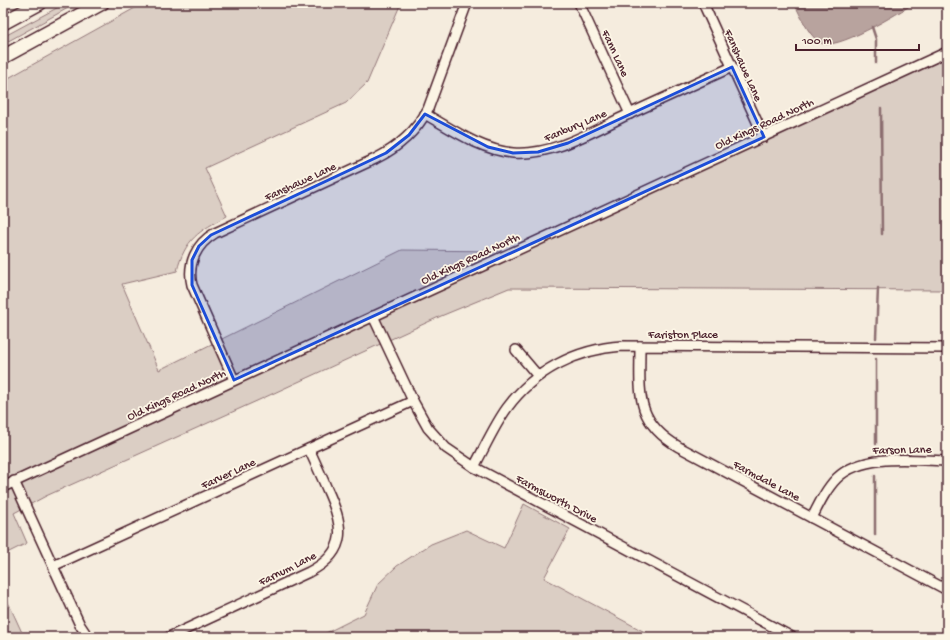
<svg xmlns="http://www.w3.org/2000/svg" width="950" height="640" font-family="'Gochi Hand',sans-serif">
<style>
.green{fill:#dbcec4;stroke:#927678}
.water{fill:#b8a39e;stroke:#8c6e70}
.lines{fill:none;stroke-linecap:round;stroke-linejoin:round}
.stream{stroke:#8c6e70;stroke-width:2.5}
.minor-casing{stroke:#4a1f2b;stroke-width:12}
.highway-casing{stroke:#4a1f2b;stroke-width:16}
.minor{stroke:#fcf5e5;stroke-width:9}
.highway{stroke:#fcf5e5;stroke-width:13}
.marked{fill:#1d4ed8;fill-opacity:0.2;stroke:#1d4ed8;stroke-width:3;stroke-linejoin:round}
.labels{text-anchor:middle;stroke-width:3.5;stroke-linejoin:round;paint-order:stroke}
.street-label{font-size:12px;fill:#4a1f2b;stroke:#fcf5e5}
</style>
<rect width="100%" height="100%" fill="#f5ecde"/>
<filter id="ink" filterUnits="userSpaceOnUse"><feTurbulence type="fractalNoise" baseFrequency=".025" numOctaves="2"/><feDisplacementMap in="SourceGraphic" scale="8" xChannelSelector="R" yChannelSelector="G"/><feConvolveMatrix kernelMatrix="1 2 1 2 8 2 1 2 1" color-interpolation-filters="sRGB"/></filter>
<g filter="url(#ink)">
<g class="green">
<polygon points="66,3 77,3 3,44 3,37"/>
<path d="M144,3H401L367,83L346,103L205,168L227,216C199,231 185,239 177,271L122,284L159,370L402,250L506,251L3,482V81Z"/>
<polygon points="947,57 947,290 509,288 441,316 259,400 46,496 14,513 27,543 3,555 3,492"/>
<polygon points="524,504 570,529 544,578 654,637 318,637 364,614 378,584 397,566 431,544 466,530 504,548"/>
<polygon points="3,591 24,637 3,637"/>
</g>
<path class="water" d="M794,3H915C899,12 834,54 819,42C807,33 801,16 794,3Z"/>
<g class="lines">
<g class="stream">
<polyline points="872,27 876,39 876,63"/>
<polyline points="881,108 882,234"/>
<polyline points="876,338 878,288"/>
<polyline points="876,444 876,359"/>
<polyline points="875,535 875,476"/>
</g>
<defs>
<g id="minor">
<polyline points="579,3 630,114"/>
<polyline points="703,3 764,137"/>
<path d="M425,114C453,130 481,150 513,153C553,156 593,131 627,115C662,99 697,83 732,67"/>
<polyline points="373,316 413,401 428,428 446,448 474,467 792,637"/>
<path d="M640,346C640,392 634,421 679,447L947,590"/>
<polyline points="516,350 538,376"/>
<path d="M234,380L192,285C187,264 196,244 215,233L375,159C397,148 416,132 428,109L467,3"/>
<path d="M474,467C485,447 494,426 507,408C534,371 576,349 622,346L947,348"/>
<polyline points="14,481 80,625 88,637"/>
<polyline points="3,487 947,52"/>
<path d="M812,518C819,504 826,489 837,478C863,453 913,460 947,461"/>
<polyline points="53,566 413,401"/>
<path d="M169,637L309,572C350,551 343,524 327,489C321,475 315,462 309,449"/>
</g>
<g id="highway">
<polyline points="3,23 40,3"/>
<polyline points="3,57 102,3"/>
</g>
</defs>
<use href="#minor" class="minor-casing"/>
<use href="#highway" class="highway-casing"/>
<use href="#minor" class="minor"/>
<use href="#highway" class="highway"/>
</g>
</g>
<path class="marked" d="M732,67L764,137L234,380L192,285V260L199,246L211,235L386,153L409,135L425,114L488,147L513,153L538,152L568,143Z"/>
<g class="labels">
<g class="street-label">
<text transform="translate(616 53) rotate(65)" y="4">Fann Lane</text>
<text transform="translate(744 65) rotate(66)" y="4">Fanshawe Lane</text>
<text transform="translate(764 123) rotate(-25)" y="4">Old Kings Road North</text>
<text transform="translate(575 125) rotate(-23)" y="4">Fanbury Lane</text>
<text transform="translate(300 181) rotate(-25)" y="4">Fanshawe Lane</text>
<text transform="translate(470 258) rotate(-25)" y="4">Old Kings Road North</text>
<text x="683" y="338">Fariston Place</text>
<text transform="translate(176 394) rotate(-25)" y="4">Old Kings Road North</text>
<text transform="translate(902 449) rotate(-1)" y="4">Farson Lane</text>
<text transform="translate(228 473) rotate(-25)" y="4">Farver Lane</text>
<text transform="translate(767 480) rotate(28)" y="4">Farmdale Lane</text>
<text transform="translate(557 498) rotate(28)" y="4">Farmsworth Drive</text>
<text transform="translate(287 568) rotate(-27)" y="4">Farnum Lane</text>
</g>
</g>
<rect width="950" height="640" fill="none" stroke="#fcf5e5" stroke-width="16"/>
<rect x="8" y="8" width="934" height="624" fill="none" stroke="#4a1f2b" stroke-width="1.5" filter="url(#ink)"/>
<path d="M796 44v6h123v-6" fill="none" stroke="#4a1f2b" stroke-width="2"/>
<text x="802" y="44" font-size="12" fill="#4a1f2b" stroke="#fcf5e5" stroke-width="3" paint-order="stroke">100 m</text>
</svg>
